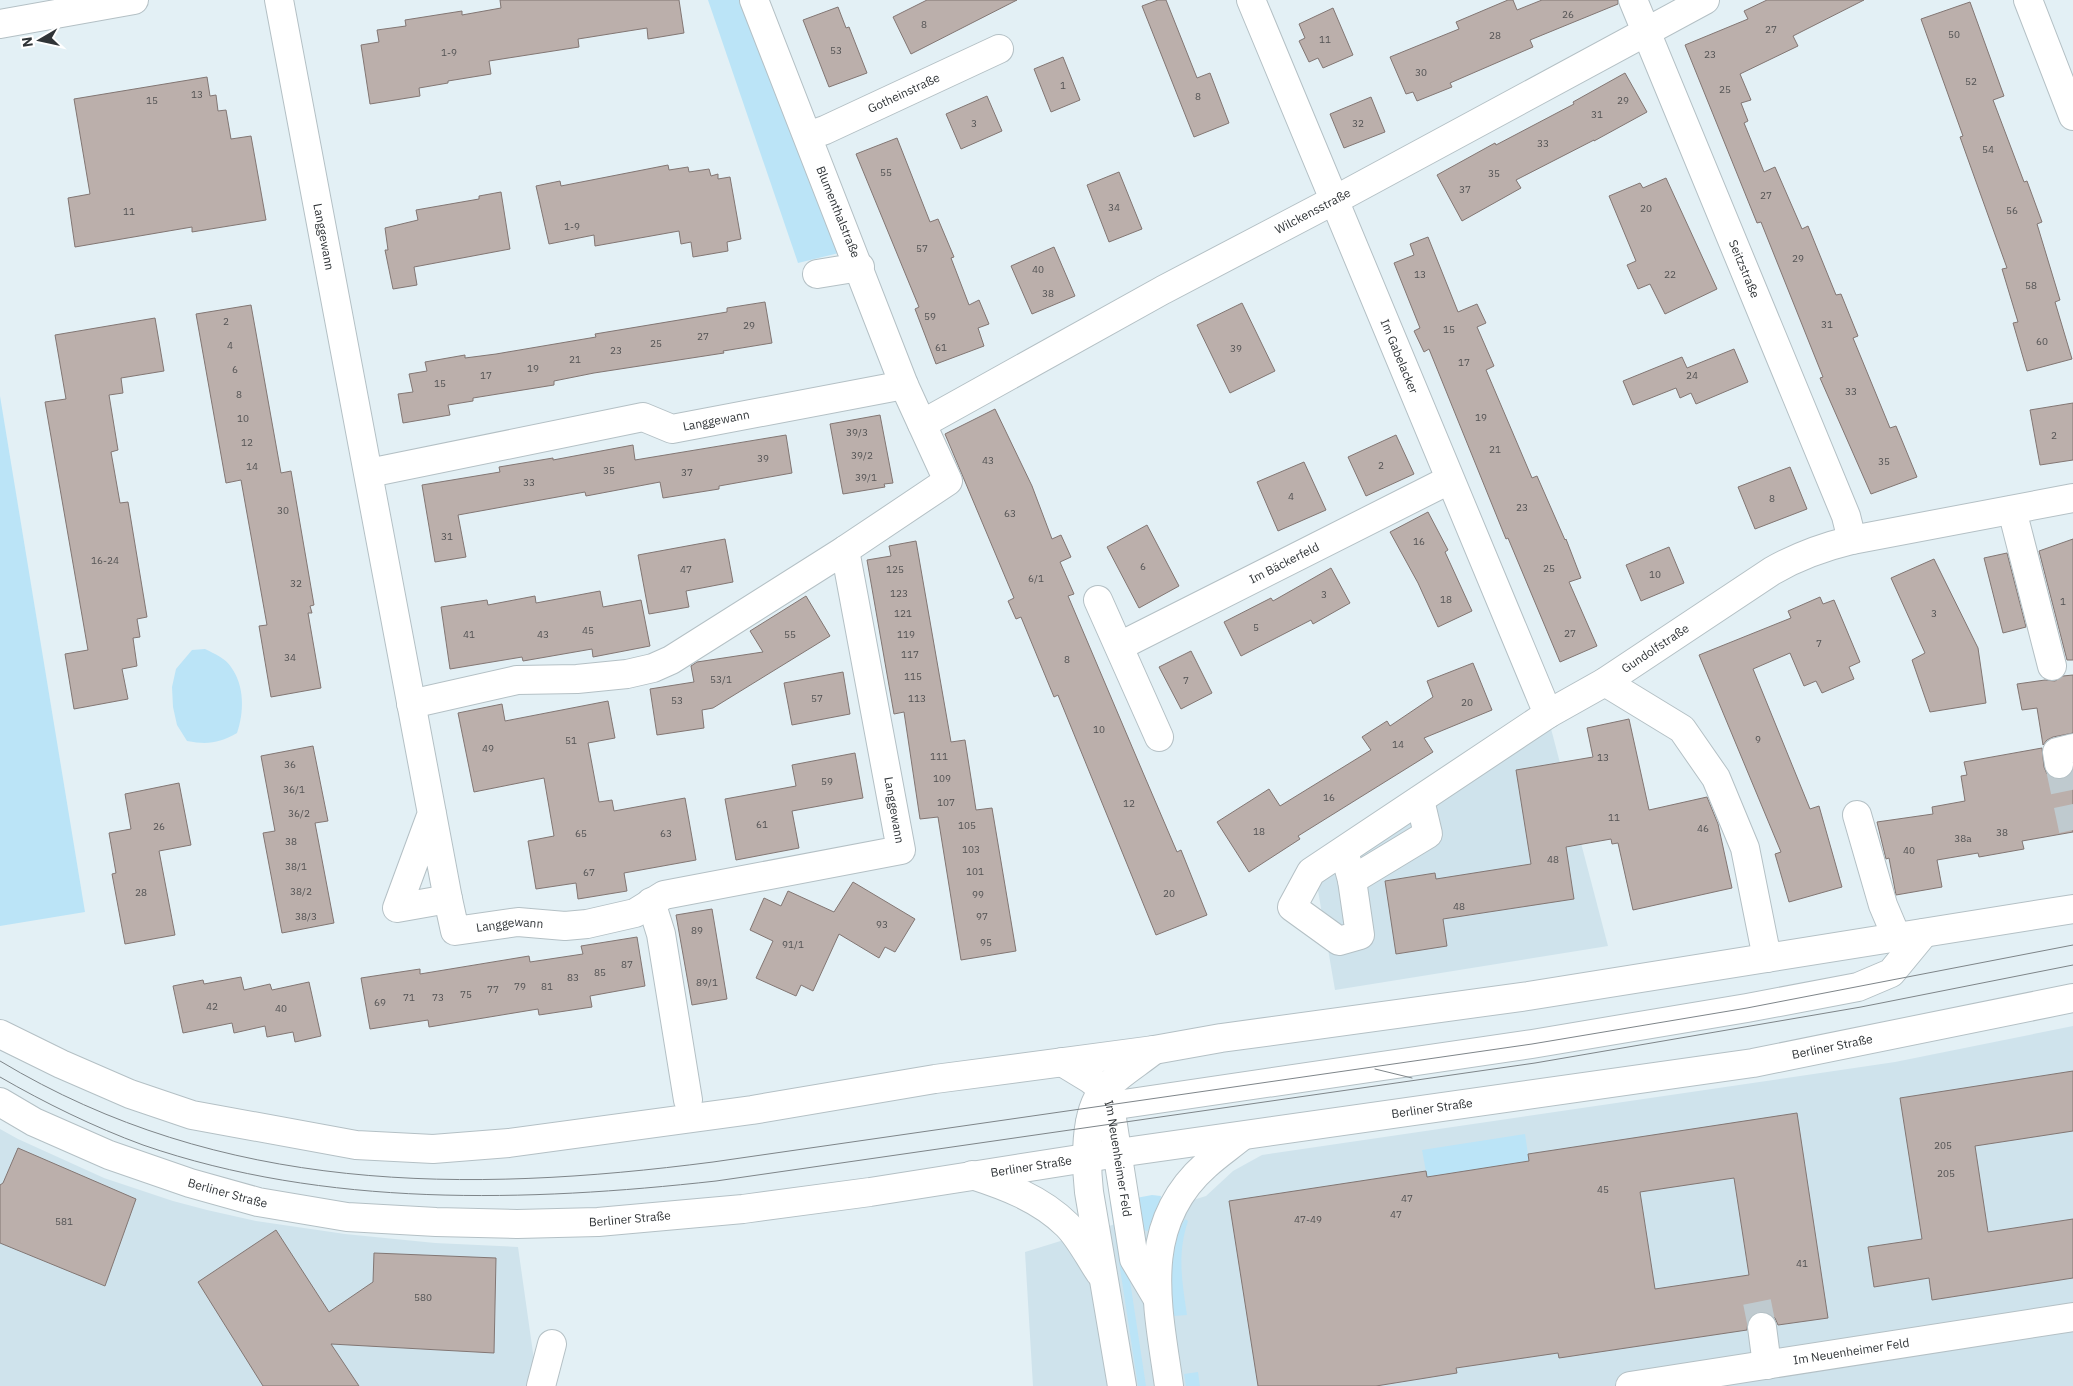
<svg xmlns="http://www.w3.org/2000/svg" width="2073" height="1386" font-family="'IBM Plex Sans',sans-serif">
<style>
.built{fill:#cfe3ec}
.green{fill:#bbe4f7}
.building{fill:#bbafab;stroke:#827673;fill-rule:evenodd}
.lines{fill:none;stroke-linecap:round;stroke-linejoin:round}
.minor-tunnel{stroke:#bfcacf;stroke-width:28;stroke-dasharray:28 14;stroke-linecap:butt}
.minor-casing{stroke:#b4c0c5;stroke-width:30}
.major-casing{stroke:#b4c0c5;stroke-width:30}
.minor{stroke:#fff;stroke-width:28}
.major{stroke:#fff;stroke-width:28}
.tram{stroke:#7e8589;stroke-width:1}
.labels{text-anchor:middle;stroke-width:4.5;stroke-linejoin:round;paint-order:stroke}
.number-label{font-size:10px;fill:#535354}
.street-label{font-size:12px;fill:#303437;stroke:#fff}
</style>
<rect width="100%" height="100%" fill="#e3f0f5"/>
<g class="built">
<polygon points="1549,721 1608,946 1335,990 1315,873"/>
<polygon points="2073,1026 2073,1386 1033,1386 1025,1252 1206,1196 1233,1171 1262,1155 1895,1062"/>
<polygon points="0,1129 18,1139 104,1178 173,1201 207,1210 256,1221 345,1234 435,1243 518,1247 537,1381 532,1386 0,1386"/>
</g>
<g class="green">
<polygon points="708,0 745,0 843,252 798,263"/>
<polygon points="0,396 85,912 0,926"/>
<path d="M205,649C215,654 225,658 231,667C245,686 244,713 237,733C219,743 208,745 187,741L177,725L173,707L172,687L176,669L192,650Z"/>
<polygon points="1525,1134 1529,1161 1427,1177 1422,1150"/>
<path d="M1152,1195L1161,1196C1160,1208 1151,1220 1148,1231L1142,1230L1136,1198Z"/>
<polygon points="1118,1202 1146,1386 1138,1386 1110,1203"/>
<path d="M1185,1219L1188,1221C1177,1254 1182,1281 1187,1315L1174,1316C1171,1282 1167,1250 1185,1219Z"/>
<polygon points="1198,1372 1200,1386 1186,1386 1184,1374"/>
</g>
<g class="building">
<polygon points="500,0 679,0 684,33 648,39 647,28 578,39 579,47 489,61 491,74 448,81 448,83 419,88 420,96 370,104 361,45 379,42 377,30 406,26 405,20 462,11 462,15 501,8"/>
<polygon points="927,0 1017,0 911,54 893,17"/>
<polygon points="1158,0 1166,0 1197,78 1210,73 1229,123 1194,137 1142,6"/>
<polygon points="1508,0 1513,0 1517,10 1542,0 1618,0 1618,4 1530,40 1533,47 1450,83 1452,87 1417,101 1413,92 1406,94 1390,57 1459,29 1456,22"/>
<polygon points="1767,0 1864,0 1793,36 1798,46 1740,74 1751,100 1741,103 1748,121 1744,123 1764,172 1775,167 1802,229 1808,226 1836,295 1841,294 1858,336 1853,338 1890,428 1896,426 1917,477 1871,494 1820,378 1823,377 1761,222 1757,223 1685,45 1748,19 1744,11"/>
<polygon points="1970,2 2004,96 1993,100 2024,182 2027,181 2042,222 2037,224 2060,300 2055,302 2072,359 2027,371 2013,323 2018,322 2002,269 2007,268 1960,137 1963,136 1921,19"/>
<polygon points="838,7 846,28 849,27 867,73 829,87 803,20"/>
<polygon points="1333,8 1353,55 1323,68 1318,58 1309,62 1299,41 1305,38 1299,24"/>
<polygon points="1063,57 1080,100 1051,112 1034,69"/>
<polygon points="1625,73 1647,112 1594,141 1594,140 1516,180 1521,188 1462,221 1437,175 1495,143 1496,145 1574,104 1573,102"/>
<polygon points="207,77 210,96 216,95 218,111 226,110 231,139 251,136 266,220 192,232 192,227 75,247 68,198 90,194 74,99"/>
<polygon points="987,96 1002,131 961,149 946,114"/>
<polygon points="1371,97 1385,132 1344,148 1330,114"/>
<polygon points="897,138 930,222 938,219 954,257 951,258 969,305 979,300 989,324 978,328 984,346 936,364 915,309 919,307 856,154"/>
<polygon points="668,165 669,170 688,167 689,172 709,169 711,176 718,174 718,179 730,177 741,239 727,242 728,251 693,257 691,242 681,244 679,231 595,246 594,235 549,244 536,186 560,181 561,186"/>
<polygon points="1119,172 1142,229 1109,242 1087,185"/>
<polygon points="1666,178 1717,289 1665,314 1650,284 1638,289 1627,265 1636,261 1609,196 1640,183 1643,188"/>
<polygon points="501,192 510,249 414,267 417,285 393,289 385,250 388,250 385,228 418,220 416,210 479,199 479,196"/>
<polygon points="1428,237 1458,312 1477,304 1486,323 1477,327 1494,366 1486,370 1532,478 1537,476 1565,540 1566,539 1581,578 1569,582 1597,646 1560,662 1508,538 1506,539 1429,349 1424,352 1414,331 1420,328 1394,263 1414,255 1410,244"/>
<polygon points="1054,247 1075,296 1032,314 1011,266"/>
<polygon points="765,302 772,343 723,351 724,353 594,373 554,381 554,385 473,398 473,401 448,405 450,415 403,423 398,394 413,392 409,374 427,371 425,362 465,355 465,358 496,354 596,337 595,334 727,312 727,308"/>
<polygon points="1242,303 1275,371 1230,393 1197,325"/>
<polygon points="251,305 281,473 291,471 314,605 310,606 312,613 308,613 321,688 271,697 259,626 267,625 241,480 226,483 196,314"/>
<polygon points="155,318 164,371 121,378 123,393 109,395 118,450 111,452 120,503 128,502 147,617 137,619 140,637 133,638 137,666 122,669 128,699 74,709 65,654 88,650 45,402 66,399 55,335"/>
<polygon points="1734,349 1748,382 1696,404 1691,393 1680,398 1676,388 1633,405 1623,381 1682,357 1687,368"/>
<polygon points="2073,403 2073,460 2040,465 2030,410"/>
<polygon points="995,409 1032,486 1052,539 1061,535 1071,557 1060,562 1074,594 1068,596 1144,775 1177,852 1181,850 1207,915 1156,935 1058,695 1054,697 1021,617 1016,619 1008,601 1014,598 945,434"/>
<polygon points="880,415 893,483 884,484 885,487 843,494 830,424"/>
<polygon points="786,435 792,473 719,486 719,489 663,498 660,482 586,496 585,492 458,515 466,557 435,562 422,485 500,472 499,467 553,458 553,460 633,445 635,460"/>
<polygon points="1396,435 1414,474 1366,496 1348,457"/>
<polygon points="1304,462 1326,510 1278,531 1257,482"/>
<polygon points="1790,467 1807,509 1755,529 1738,487"/>
<polygon points="1428,512 1448,550 1445,552 1472,611 1438,627 1418,583 1390,532"/>
<polygon points="1147,525 1179,586 1139,608 1107,547"/>
<polygon points="725,539 733,582 686,591 689,607 649,614 638,555"/>
<polygon points="2073,539 2073,660 2067,660 2039,551"/>
<polygon points="916,541 951,742 965,740 976,810 992,808 1016,951 961,960 938,817 920,819 904,712 894,714 867,560 891,556 889,546"/>
<polygon points="1669,547 1684,583 1641,601 1626,565"/>
<polygon points="2007,553 2026,627 2003,633 1984,558"/>
<polygon points="1934,559 1978,648 1986,703 1930,712 1912,660 1925,653 1891,578"/>
<polygon points="1331,568 1350,603 1313,624 1311,620 1241,656 1224,622 1271,598 1273,601"/>
<polygon points="600,591 603,607 641,600 650,646 593,657 592,649 523,661 522,657 450,669 441,607 487,600 488,605 535,596 536,603"/>
<polygon points="806,596 830,636 713,708 702,710 704,728 657,735 650,689 694,682 691,666 697,662 763,652 750,631"/>
<polygon points="1820,597 1823,604 1834,600 1860,662 1849,667 1854,679 1822,693 1816,681 1804,686 1790,653 1753,669 1810,809 1819,806 1842,887 1789,902 1775,854 1781,852 1699,655 1791,618 1788,611"/>
<polygon points="1191,651 1212,693 1181,709 1159,667"/>
<polygon points="1473,663 1492,710 1424,738 1433,752 1298,836 1300,839 1249,872 1217,822 1269,789 1280,806 1371,750 1362,737 1387,721 1390,726 1433,697 1427,681"/>
<polygon points="843,672 850,714 792,725 784,683"/>
<polygon points="2073,675 2073,733 2053,737 2047,740 2043,745 2037,708 2022,710 2017,684 2045,680 2055,681 2063,676"/>
<polygon points="608,701 615,738 588,743 599,802 612,800 614,811 685,798 696,860 624,873 627,891 578,899 576,883 536,889 528,841 554,836 544,778 474,792 458,713 502,704 505,721"/>
<polygon points="1629,719 1649,810 1707,797 1718,824 1732,888 1633,910 1618,843 1612,844 1611,839 1566,847 1574,899 1443,919 1447,946 1396,954 1385,881 1435,873 1436,879 1531,864 1516,770 1593,757 1587,728"/>
<polygon points="313,746 328,821 315,823 334,923 282,933 263,833 275,831 261,756"/>
<polygon points="2042,748 2044,767 2047,774 2053,778 2062,779 2069,776 2073,770 2073,832 2022,841 2024,849 1979,857 1978,853 1937,860 1942,887 1896,895 1889,858 1886,859 1877,822 1933,814 1932,807 1965,801 1961,776 1967,775 1964,762"/>
<polygon points="855,753 863,798 792,811 799,848 736,860 725,799 796,786 792,765"/>
<polygon points="179,783 191,845 159,851 175,935 125,944 112,874 116,873 109,833 131,829 125,794"/>
<polygon points="853,882 915,919 895,952 885,947 879,958 839,934 813,991 801,985 796,996 756,978 773,941 750,930 764,898 781,906 788,891 834,912"/>
<polygon points="712,909 727,999 692,1005 676,915"/>
<polygon points="637,937 645,986 590,996 592,1007 539,1015 538,1009 429,1027 428,1020 370,1029 361,978 420,969 420,974 529,956 530,962 583,954 581,946"/>
<polygon points="241,977 244,990 270,984 272,990 309,982 321,1036 295,1042 293,1032 267,1037 265,1026 234,1033 232,1023 183,1033 173,986 203,980 204,984"/>
<polygon points="2073,1071 2073,1131 1975,1146 1988,1232 2073,1219 2073,1278 1932,1300 1929,1278 1874,1287 1868,1247 1922,1239 1900,1098"/>
<path d="M1797,1113L1828,1318L1778,1325L1775,1318L1768,1313L1759,1312L1752,1315L1748,1321L1747,1330L1559,1358L1558,1353L1456,1368L1457,1373L1376,1386H1258L1229,1201L1426,1171L1427,1177L1529,1161L1528,1154ZM1734,1178L1749,1275L1655,1289L1640,1192Z"/>
<polygon points="18,1148 136,1199 105,1286 0,1243 0,1185 3,1183"/>
<polygon points="276,1230 329,1312 373,1282 374,1253 496,1258 494,1353 331,1344 359,1386 263,1386 198,1282"/>
</g>
<g class="lines">
<g class="minor-tunnel">
<polyline points="2059,764 2073,830"/>
<polyline points="1757,1302 1762,1327"/>
</g>
<defs>
<g id="minor">
<path id="s1" d="M279,0L448,899L397,908L432,813"/>
<path id="s2" d="M1251,0C1351,238 1448,477 1548,714"/>
<path id="s3" d="M1633,0L1846,516L1852,540"/>
<polyline points="2028,0 2073,116"/>
<polyline points="0,24 134,0"/>
<path id="s4" d="M808,136L825,130L999,49"/>
<polyline points="817,274 860,267"/>
<path id="s5" d="M922,424L1163,290L1346,194L1705,0"/>
<path id="s6" d="M369,473L643,417L672,429L904,385"/>
<polyline points="2012,510 2052,666"/>
<polyline points="1098,600 1159,737"/>
<path id="s7" d="M1120,646L1449,480"/>
<polyline points="1605,682 1682,729 1716,778 1745,848 1767,958"/>
<polyline points="411,704 517,680 577,679 627,674 653,668 671,660 845,550 948,481 904,385 754,0"/>
<polyline points="2059,764 2057,752 2073,748"/>
<polyline points="1857,815 1883,905 1897,938"/>
<path id="s8" d="M1344,851L1352,880L1360,935L1339,941L1292,907L1311,872L1548,714L1605,682L1772,571C1798,556 1823,547 1852,540L2073,498"/>
<polyline points="1352,880 1428,834 1420,800"/>
<path id="s9" d="M448,899L455,931L518,922L565,926L587,924L635,913L664,895L901,850L845,550"/>
<polyline points="651,902 661,934 688,1100"/>
<path id="s10" d="M1062,1062L1090,1079L1104,1090L1110,1106L1134,1259L1156,1296"/>
<polyline points="1090,1123 1101,1110 1110,1106 1532,1044 1747,1008 1858,987 1891,973 1924,933"/>
<path d="M972,1175C1006,1186 1041,1199 1067,1225C1080,1238 1089,1257 1100,1273"/>
<polyline points="1762,1327 1767,1365"/>
<polyline points="541,1386 552,1344"/>
<path d="M1122,1386L1089,1192C1086,1164 1084,1113 1103,1091C1117,1075 1138,1063 1154,1050"/>
<path d="M1169,1386C1158,1307 1137,1226 1206,1165C1217,1155 1230,1146 1241,1137"/>
<path id="s11" d="M1630,1386L2073,1317"/>
</g>
<g id="major">
<polyline points="0,1034 61,1064 130,1094 192,1115 356,1145 433,1149 509,1143 752,1110 935,1079 1154,1050 1221,1038 1528,996 2073,909"/>
<path id="s12" d="M0,1102L34,1122L109,1155L190,1183L258,1202L347,1217L436,1222L517,1224L598,1222L743,1209L870,1192L1118,1153L1753,1063L2073,998"/>
</g>
</defs>
<use href="#minor" class="minor-casing"/>
<use href="#major" class="major-casing"/>
<use href="#minor" class="minor"/>
<use href="#major" class="major"/>
<g class="tram">
<path d="M0,1061C221,1194 465,1194 713,1162L1532,1044L1747,1008L2073,945"/>
<polyline points="1375,1069 1412,1078"/>
<path d="M0,1077C45,1103 94,1127 143,1145C325,1208 527,1202 716,1181L1535,1063L1861,1007L2073,965"/>
</g>
</g>
<g class="labels">
<g class="number-label">
<text x="1568" y="18">26</text>
<text x="924" y="28">8</text>
<text x="1771" y="33">27</text>
<text x="1954" y="38">50</text>
<text x="1495" y="39">28</text>
<text x="1325" y="43">11</text>
<text x="836" y="54">53</text>
<text x="449" y="56">1-9</text>
<text x="1710" y="58">23</text>
<text x="1421" y="76">30</text>
<text x="1971" y="85">52</text>
<text x="1063" y="89">1</text>
<text x="1725" y="93">25</text>
<text x="197" y="98">13</text>
<text x="1198" y="100">8</text>
<text x="152" y="104">15</text>
<text x="1623" y="104">29</text>
<text x="1597" y="118">31</text>
<text x="974" y="127">3</text>
<text x="1358" y="127">32</text>
<text x="1543" y="147">33</text>
<text x="1988" y="153">54</text>
<text x="886" y="176">55</text>
<text x="1494" y="177">35</text>
<text x="1465" y="193">37</text>
<text x="1766" y="199">27</text>
<text x="1114" y="211">34</text>
<text x="1646" y="212">20</text>
<text x="2012" y="214">56</text>
<text x="129" y="215">11</text>
<text x="572" y="230">1-9</text>
<text x="922" y="252">57</text>
<text x="1798" y="262">29</text>
<text x="1038" y="273">40</text>
<text x="1420" y="278">13</text>
<text x="1670" y="278">22</text>
<text x="2031" y="289">58</text>
<text x="1048" y="297">38</text>
<text x="930" y="320">59</text>
<text x="226" y="325">2</text>
<text x="1827" y="328">31</text>
<text x="749" y="329">29</text>
<text x="1449" y="333">15</text>
<text x="703" y="340">27</text>
<text x="2042" y="345">60</text>
<text x="656" y="347">25</text>
<text x="230" y="349">4</text>
<text x="941" y="351">61</text>
<text x="1236" y="352">39</text>
<text x="616" y="354">23</text>
<text x="575" y="363">21</text>
<text x="1464" y="366">17</text>
<text x="533" y="372">19</text>
<text x="235" y="373">6</text>
<text x="486" y="379">17</text>
<text x="1692" y="379">24</text>
<text x="440" y="387">15</text>
<text x="1851" y="395">33</text>
<text x="239" y="398">8</text>
<text x="1481" y="421">19</text>
<text x="243" y="422">10</text>
<text x="857" y="436">39/3</text>
<text x="2054" y="439">2</text>
<text x="247" y="446">12</text>
<text x="1495" y="453">21</text>
<text x="862" y="459">39/2</text>
<text x="763" y="462">39</text>
<text x="988" y="464">43</text>
<text x="1884" y="465">35</text>
<text x="1381" y="469">2</text>
<text x="252" y="470">14</text>
<text x="609" y="474">35</text>
<text x="687" y="476">37</text>
<text x="866" y="481">39/1</text>
<text x="529" y="486">33</text>
<text x="1291" y="500">4</text>
<text x="1772" y="502">8</text>
<text x="1522" y="511">23</text>
<text x="283" y="514">30</text>
<text x="1010" y="517">63</text>
<text x="447" y="540">31</text>
<text x="1419" y="545">16</text>
<text x="105" y="564">16-24</text>
<text x="1143" y="570">6</text>
<text x="1549" y="572">25</text>
<text x="686" y="573">47</text>
<text x="895" y="573">125</text>
<text x="1655" y="578">10</text>
<text x="1036" y="582">6/1</text>
<text x="296" y="587">32</text>
<text x="899" y="597">123</text>
<text x="1324" y="598">3</text>
<text x="1446" y="603">18</text>
<text x="2063" y="605">1</text>
<text x="903" y="617">121</text>
<text x="1934" y="617">3</text>
<text x="1256" y="631">5</text>
<text x="588" y="634">45</text>
<text x="1570" y="637">27</text>
<text x="469" y="638">41</text>
<text x="543" y="638">43</text>
<text x="790" y="638">55</text>
<text x="906" y="638">119</text>
<text x="1819" y="647">7</text>
<text x="910" y="658">117</text>
<text x="290" y="661">34</text>
<text x="1067" y="663">8</text>
<text x="913" y="680">115</text>
<text x="721" y="683">53/1</text>
<text x="1186" y="684">7</text>
<text x="817" y="702">57</text>
<text x="917" y="702">113</text>
<text x="677" y="704">53</text>
<text x="1467" y="706">20</text>
<text x="1099" y="733">10</text>
<text x="1758" y="743">9</text>
<text x="571" y="744">51</text>
<text x="1398" y="748">14</text>
<text x="488" y="752">49</text>
<text x="939" y="760">111</text>
<text x="1603" y="761">13</text>
<text x="290" y="768">36</text>
<text x="942" y="782">109</text>
<text x="827" y="785">59</text>
<text x="294" y="793">36/1</text>
<text x="1329" y="801">16</text>
<text x="946" y="806">107</text>
<text x="1129" y="807">12</text>
<text x="299" y="817">36/2</text>
<text x="1614" y="821">11</text>
<text x="762" y="828">61</text>
<text x="967" y="829">105</text>
<text x="159" y="830">26</text>
<text x="1703" y="832">46</text>
<text x="1259" y="835">18</text>
<text x="2002" y="836">38</text>
<text x="581" y="837">65</text>
<text x="666" y="837">63</text>
<text x="1963" y="842">38a</text>
<text x="291" y="845">38</text>
<text x="971" y="853">103</text>
<text x="1909" y="854">40</text>
<text x="1553" y="863">48</text>
<text x="296" y="870">38/1</text>
<text x="975" y="875">101</text>
<text x="589" y="876">67</text>
<text x="301" y="895">38/2</text>
<text x="141" y="896">28</text>
<text x="1169" y="897">20</text>
<text x="978" y="898">99</text>
<text x="1459" y="910">48</text>
<text x="306" y="920">38/3</text>
<text x="982" y="920">97</text>
<text x="882" y="928">93</text>
<text x="697" y="934">89</text>
<text x="986" y="946">95</text>
<text x="793" y="948">91/1</text>
<text x="627" y="968">87</text>
<text x="600" y="976">85</text>
<text x="573" y="981">83</text>
<text x="707" y="986">89/1</text>
<text x="520" y="990">79</text>
<text x="547" y="990">81</text>
<text x="493" y="993">77</text>
<text x="466" y="998">75</text>
<text x="409" y="1001">71</text>
<text x="438" y="1001">73</text>
<text x="380" y="1006">69</text>
<text x="212" y="1010">42</text>
<text x="281" y="1012">40</text>
<text x="1943" y="1149">205</text>
<text x="1946" y="1177">205</text>
<text x="1603" y="1193">45</text>
<text x="1407" y="1202">47</text>
<text x="1396" y="1218">47</text>
<text x="1308" y="1223">47-49</text>
<text x="64" y="1225">581</text>
<text x="1802" y="1267">41</text>
<text x="423" y="1301">580</text>
</g>
<g class="street-label">
<text dy="4" stroke="none"><textPath href="#s4" startOffset="105">Gotheinstraße</textPath></text>
<text dy="4" stroke="none"><textPath href="#s5" startOffset="445">Wilckensstraße</textPath></text>
<text transform="translate(838 212) rotate(68)" y="4">Blumenthalstraße</text>
<text dy="4" stroke="none"><textPath href="#s1" startOffset="241">Langgewann</textPath></text>
<text dy="4" stroke="none"><textPath href="#s3" startOffset="291">Seitzstraße</textPath></text>
<text dy="4" stroke="none"><textPath href="#s2" startOffset="386">Im Gabelacker</textPath></text>
<text dy="4" stroke="none"><textPath href="#s6" startOffset="356">Langgewann</textPath></text>
<text dy="4" stroke="none"><textPath href="#s7" startOffset="184">Im Bäckerfeld</textPath></text>
<text dy="4" stroke="none"><textPath href="#s8" startOffset="616">Gundolfstraße</textPath></text>
<text transform="translate(894 810) rotate(80)" y="4">Langgewann</text>
<text dy="4" stroke="none"><textPath href="#s9" startOffset="88">Langgewann</textPath></text>
<text dy="4" stroke="none"><textPath href="#s12" startOffset="1866">Berliner Straße</textPath></text>
<text dy="4" stroke="none"><textPath href="#s12" startOffset="1461">Berliner Straße</textPath></text>
<text dy="4" stroke="none"><textPath href="#s10" startOffset="121">Im Neuenheimer Feld</textPath></text>
<text dy="4" stroke="none"><textPath href="#s12" startOffset="1056">Berliner Straße</textPath></text>
<text dy="4" stroke="none"><textPath href="#s12" startOffset="246">Berliner Straße</textPath></text>
<text dy="4" stroke="none"><textPath href="#s12" startOffset="651">Berliner Straße</textPath></text>
<text dy="4" stroke="none"><textPath href="#s11" startOffset="224">Im Neuenheimer Feld</textPath></text>
</g>
</g>
<g transform="translate(40 40) rotate(261)" stroke="#ffffff" stroke-width="4" paint-order="stroke">
<path d="M0-4L9 19L0 12L-9 19Z" fill="#303437"/>
<text y="-8" font-size="14" font-weight="bold" text-anchor="middle" fill="#303437">N</text>
</g>
</svg>
